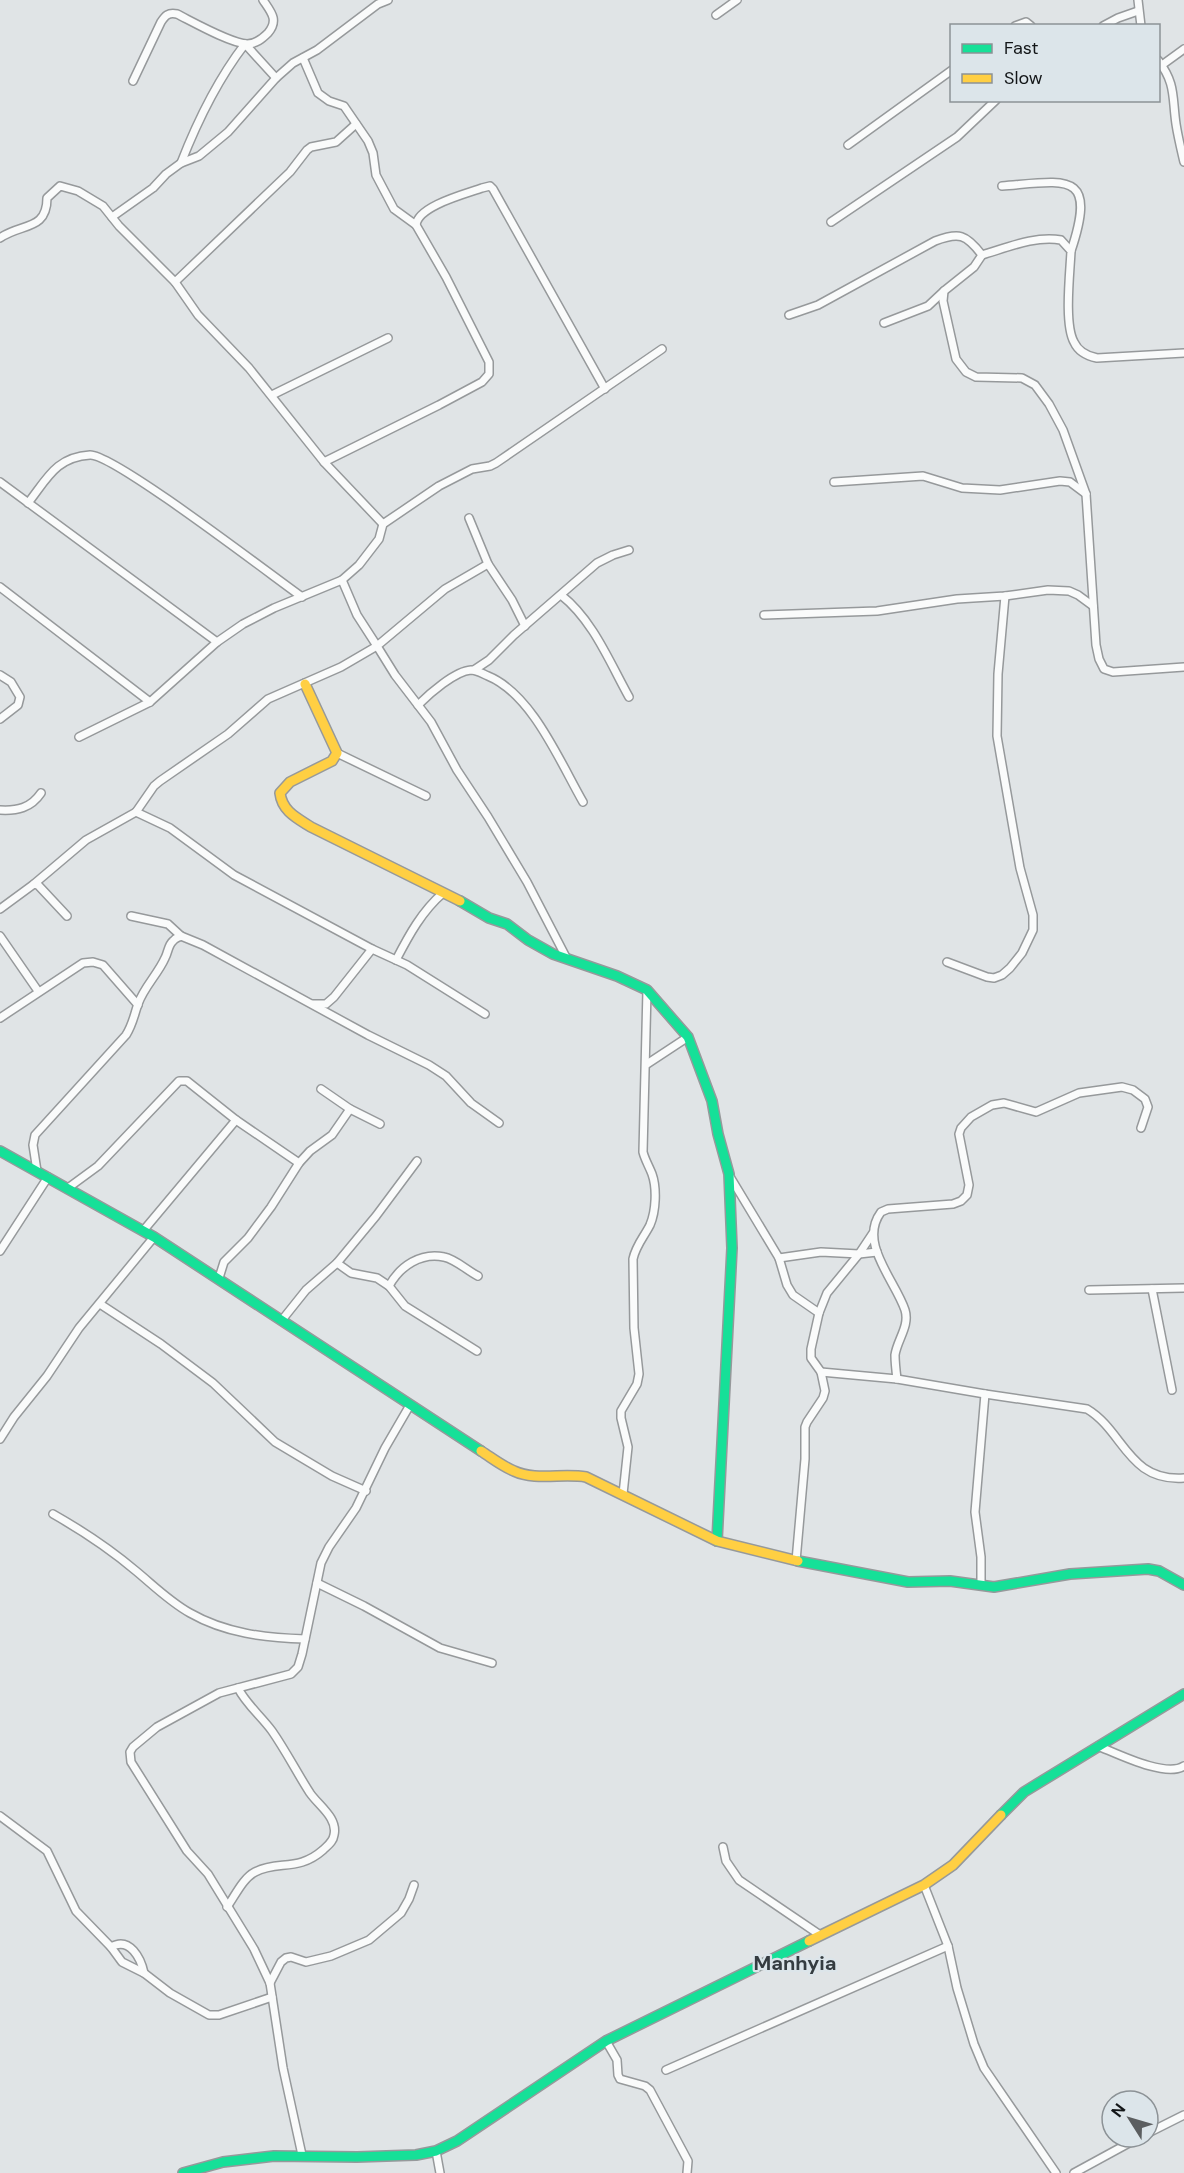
<svg xmlns="http://www.w3.org/2000/svg" width="1184" height="2173" font-family="'DM Sans',sans-serif">
<style>
.lines{fill:none;stroke-linecap:round;stroke-linejoin:round}
.street-casing{stroke:#96999b;stroke-width:10}
.fast-casing{stroke:#96999b;stroke-width:12}
.slow-casing{stroke:#96999b;stroke-width:12}
.street{stroke:#fafbfb;stroke-width:7}
.fast{stroke:#16e098;stroke-width:9}
.slow{stroke:#ffcf43;stroke-width:9}
.labels{text-anchor:middle;stroke-width:4.5;stroke-linejoin:round;paint-order:stroke}
.quarter-label{font-size:20px;font-weight:bold;fill:#353c40;stroke:#dce5ea}
</style>
<rect width="100%" height="100%" fill="#e0e4e6"/>
<g class="lines">
<defs>
<g id="street">
<polyline points="1138,0 1141,26"/>
<polyline points="716,15 737,0"/>
<polyline points="1015,26 1026,22 1031,26"/>
<polyline points="1103,26 1118,18 1138,11"/>
<polyline points="303,58 318,93 329,101 344,106 368,141 373,153 376,175 394,209 416,225"/>
<path d="M1158,60C1176,84 1172,96 1176,124C1178,137 1181,149 1184,162"/>
<polyline points="1162,65 1184,49"/>
<path d="M133,81L161,22C165,16 168,12 177,14C193,22 230,43 247,44C256,44 262,39 268,33C279,20 271,12 263,0"/>
<polyline points="848,145 952,70"/>
<path d="M181,163C197,122 218,79 245,44L276,78"/>
<path d="M1002,186C1066,181 1098,170 1071,251"/>
<polyline points="112,217 153,188 166,174 181,163 199,156 228,132 276,78 293,63 317,50 378,4 388,0"/>
<polyline points="831,222 957,137 996,100"/>
<path d="M0,238C21,223 47,231 47,198L60,186L78,191L103,206L119,226L175,282L198,315L249,368L324,462L383,524"/>
<path d="M982,255C1006,248 1036,235 1061,240L1071,251C1070,273 1064,324 1074,342C1078,351 1087,356 1097,358L1184,353"/>
<polyline points="175,282 290,172 307,150 311,147 336,142 356,124"/>
<path d="M789,315L818,305L935,241C959,232 966,234 982,255L974,267L944,291L943,301L956,359L966,372L976,377L1022,378L1035,385L1049,404L1063,430L1086,494L1096,645L1099,659L1104,669L1113,672L1184,667"/>
<polyline points="884,323 928,306 944,291"/>
<polyline points="272,395 388,338"/>
<path d="M324,462L439,405L482,382L489,374V362L446,277L416,225C418,206 465,194 482,188L490,186L493,189L605,389"/>
<polyline points="0,482 217,642"/>
<polyline points="834,482 923,476 962,488 1000,490 1060,481 1070,482 1086,494"/>
<path d="M28,503C47,479 56,457 90,455C114,454 271,575 302,597"/>
<polyline points="469,518 488,564 512,600 525,626"/>
<polyline points="488,564 445,589 377,646 395,675 431,722 457,770 488,817 527,882 567,959"/>
<polyline points="0,587 150,702"/>
<path d="M561,595C593,620 610,663 629,697"/>
<polyline points="764,615 877,611 957,599 1005,596 1048,590 1069,591 1078,595 1093,606"/>
<polyline points="474,670 489,660 514,635 597,563 613,555 629,550"/>
<polyline points="0,675 11,682 20,697 18,705 0,719"/>
<path d="M418,705C429,694 455,671 471,670C477,670 483,674 488,676C532,694 560,762 583,802"/>
<polyline points="79,737 150,702 217,642 243,624 274,608 342,580 359,565 379,539 383,524 439,486 472,469 490,466 496,463 662,349"/>
<polyline points="337,753 426,796"/>
<path d="M0,810C17,811 31,808 41,793"/>
<polyline points="136,812 170,828 234,875 372,949"/>
<polyline points="34,884 86,840 136,812 154,786 160,781 228,734 268,699 341,667 377,646 357,615 342,580"/>
<polyline points="0,909 34,884 38,885 67,916"/>
<polyline points="131,916 168,924 181,936"/>
<polyline points="0,936 38,991"/>
<path d="M396,960C409,935 422,911 443,893"/>
<polyline points="947,962 987,977 994,978 1002,975 1010,968 1022,953 1033,930 1033,915 1020,868 997,736 998,674 1005,596"/>
<polyline points="313,1004 326,1004 334,997 372,949 407,965 485,1014"/>
<polyline points="0,1018 83,963 93,962 103,965 138,1005"/>
<polyline points="647,1064 688,1037"/>
<polyline points="321,1089 350,1109 380,1124"/>
<path d="M37,1171L33,1145L35,1135L126,1035C133,1024 134,1015 138,1004C144,987 158,974 165,958C168,953 168,945 173,941C175,938 177,938 181,936L203,945L368,1035L429,1065L446,1076L471,1103L499,1123"/>
<polyline points="729,1175 779,1258 787,1285 793,1295 819,1313"/>
<polyline points="68,1188 98,1166 179,1081 187,1081 236,1120 299,1163"/>
<polyline points="143,1231 236,1120"/>
<polyline points="0,1251 48,1177"/>
<polyline points="779,1258 821,1252 859,1254 877,1252"/>
<polyline points="337,1263 351,1273 377,1278 389,1286 405,1306 477,1351"/>
<polyline points="219,1278 224,1262 248,1238 271,1207 299,1163 310,1151 332,1135 350,1109"/>
<path d="M389,1286C400,1266 421,1252 444,1257C455,1259 468,1271 478,1276"/>
<polyline points="1152,1289 1172,1390"/>
<polyline points="1089,1290 1184,1288"/>
<polyline points="100,1304 161,1344 213,1383 275,1442 332,1476 366,1491"/>
<polyline points="282,1320 306,1290 337,1263 376,1216 417,1161"/>
<polyline points="821,1372 897,1379 985,1394 975,1512 981,1557 981,1585"/>
<path d="M897,1379C896,1371 895,1363 895,1355C897,1340 910,1326 905,1310C895,1280 858,1243 881,1212L888,1209L953,1204L961,1201L967,1195L969,1185L959,1134L961,1128L971,1117L992,1105L1004,1103L1036,1112L1079,1093L1122,1087L1133,1090L1145,1099L1148,1107L1141,1128"/>
<path d="M985,1394L1087,1409C1124,1431 1128,1482 1184,1478"/>
<polyline points="0,1439 14,1417 47,1376 79,1328 154,1237"/>
<path d="M623,1494L628,1447L621,1418V1411L637,1384L639,1374L634,1328L633,1259C636,1245 644,1237 650,1225C656,1211 657,1188 652,1174C649,1166 645,1160 643,1152L647,990"/>
<path d="M53,1514C83,1531 110,1549 136,1571C153,1585 170,1602 190,1613C225,1633 265,1638 305,1639"/>
<polyline points="796,1561 805,1459 805,1427 807,1422 823,1398 825,1391 821,1372 811,1358 811,1349 819,1313 827,1293 859,1254 873,1233"/>
<polyline points="317,1583 364,1606 440,1648 492,1663"/>
<path d="M1098,1746C1118,1754 1166,1778 1184,1766"/>
<polyline points="0,1816 47,1851 76,1911 111,1947 122,1962 144,1973 170,1993 209,2015 219,2015 272,1997"/>
<polyline points="723,1847 726,1861 739,1880 820,1935"/>
<polyline points="924,1885 948,1946 957,1988 974,2044 984,2068 1056,2173"/>
<path d="M227,1907C235,1896 243,1878 255,1872C278,1860 298,1872 323,1850C328,1845 333,1842 334,1835C338,1818 319,1806 310,1793C297,1773 286,1751 272,1731C261,1716 246,1704 238,1688"/>
<path d="M111,1947C130,1936 141,1959 144,1973"/>
<polyline points="270,1983 281,1962 286,1958 291,1957 306,1962 331,1956 369,1940 401,1913 409,1899 414,1885"/>
<polyline points="606,2041 617,2060 618,2075 620,2079 645,2086 650,2090 688,2161 687,2173"/>
<polyline points="666,2070 948,1946"/>
<polyline points="1148,2133 1184,2115"/>
<polyline points="436,2151 440,2173"/>
<polyline points="302,2155 283,2068 270,1983 254,1949 208,1874 187,1851 131,1762 130,1752 133,1747 157,1727 219,1693 291,1674 298,1667 302,1654 321,1563 329,1547 356,1508 385,1448 410,1405"/>
<polyline points="1074,2173 1140,2137"/>
</g>
<g id="fast">
<polyline points="460,901 489,918 507,924 528,940 553,954 617,976 647,990 688,1037 712,1101 718,1134 729,1174 732,1248 717,1541"/>
<polyline points="0,1151 154,1237 481,1451"/>
<polyline points="798,1561 908,1582 950,1581 994,1587 1070,1574 1148,1569 1159,1571 1184,1585"/>
<polyline points="1001,1815 1024,1792 1184,1694"/>
<polyline points="183,2173 223,2162 274,2156 357,2157 416,2155 436,2151 457,2141 606,2041 809,1941"/>
</g>
<g id="slow">
<path d="M305,684L337,753L332,761L290,782L280,793C282,811 297,818 311,827L460,901"/>
<path d="M481,1451C492,1458 502,1466 514,1471C535,1481 563,1473 586,1477L717,1541L798,1561"/>
<polyline points="809,1941 924,1885 953,1865 1001,1815"/>
</g>
</defs>
<use href="#street" class="street-casing"/>
<use href="#fast" class="fast-casing"/>
<use href="#slow" class="slow-casing"/>
<use href="#street" class="street"/>
<use href="#fast" class="fast"/>
<use href="#slow" class="slow"/>
</g>
<g class="labels">
<g class="quarter-label">
<text x="795" y="1970">Manhyia</text>
</g>
</g>
<rect x="950" y="24" width="210" height="78" fill="#dce5ea" stroke="#8c9296" stroke-width="1.5"/>
<rect x="962" y="44" width="30" height="9" fill="#16e098" stroke="#8c9296" stroke-width="1.5"/>
<text x="1004" y="54" font-size="18" fill="#131618">Fast</text>
<rect x="962" y="74" width="30" height="9" fill="#ffcf43" stroke="#8c9296" stroke-width="1.5"/>
<text x="1004" y="84" font-size="18" fill="#131618">Slow</text>
<g transform="translate(1130 2119) rotate(307)"><circle r="28" fill="#dce5ea" stroke="#8c9296" stroke-width="1.5"/>
<path d="M0-4.5L10 22L0 15L-10 22Z" fill="#5b5e60"/>
<text y="-9" font-size="16" font-weight="bold" text-anchor="middle" fill="#131618">N</text>
</g>
</svg>
